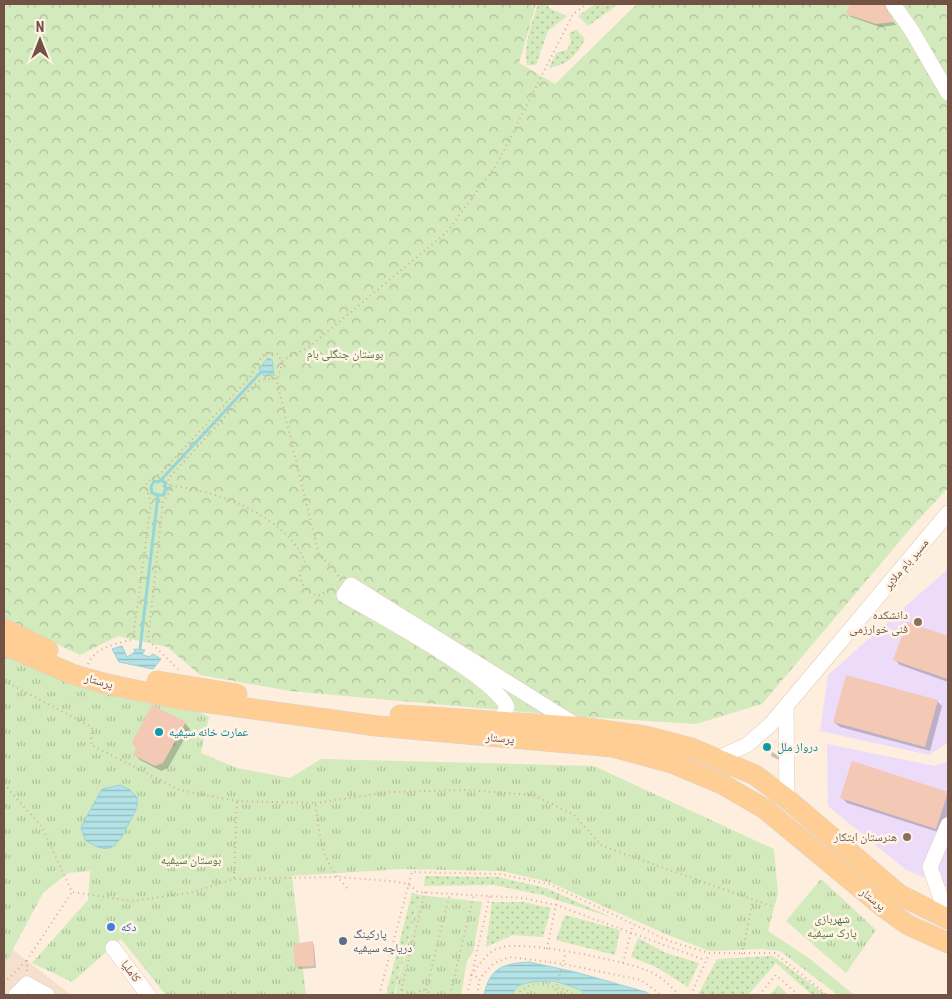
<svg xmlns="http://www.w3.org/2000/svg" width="952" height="999" font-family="'Roboto Condensed','Noto Naskh Arabic',sans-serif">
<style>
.residential{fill:#f5dfcd}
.education{fill:#ecdcf9}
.grass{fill:url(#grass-dots)}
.forest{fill:url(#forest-crowns)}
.park{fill:url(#park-tufts)}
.water{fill:url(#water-rules);stroke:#99d4d9}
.shadow{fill:#0003}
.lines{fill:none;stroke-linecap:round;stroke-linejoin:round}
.stream{stroke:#99d4d9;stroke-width:3}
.building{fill:#f3c8b5}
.minor-casing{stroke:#e3cbbe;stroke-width:16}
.major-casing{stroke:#dbd2cf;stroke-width:21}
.path{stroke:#d7ac99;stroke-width:2;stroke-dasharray:1 4;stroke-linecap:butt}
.minor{stroke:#fff;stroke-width:15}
.major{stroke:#ffce94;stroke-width:20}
.education-dot{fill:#8d6e63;stroke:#fff3e5;stroke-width:2}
.culture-dot{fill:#0f9aa8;stroke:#fff3e5;stroke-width:2}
.shop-dot{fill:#3f7fe0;stroke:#fff3e5;stroke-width:2}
.service-dot{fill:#5c6f8a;stroke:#fff3e5;stroke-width:2}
.labels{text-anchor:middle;stroke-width:5;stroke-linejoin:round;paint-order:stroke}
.park-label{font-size:12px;fill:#547a3e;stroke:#fff3e5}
.street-label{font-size:12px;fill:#735246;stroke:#fff3e5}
.education-label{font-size:12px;fill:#785e54;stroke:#fff3e5;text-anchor:end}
.culture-label{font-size:12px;fill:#0d838f;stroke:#fff3e5;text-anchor:start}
.shop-label{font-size:12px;fill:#366cbe;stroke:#fff3e5;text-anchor:start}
.service-label{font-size:12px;fill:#4e5e75;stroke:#fff3e5;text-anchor:start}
</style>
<defs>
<pattern id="grass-dots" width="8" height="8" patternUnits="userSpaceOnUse" patternTransform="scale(1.25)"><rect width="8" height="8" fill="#d3eabd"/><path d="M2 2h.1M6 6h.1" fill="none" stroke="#b0c09b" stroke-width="1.8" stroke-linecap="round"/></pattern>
<pattern id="forest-crowns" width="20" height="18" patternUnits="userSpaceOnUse" patternTransform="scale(1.25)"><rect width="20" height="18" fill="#d3eabd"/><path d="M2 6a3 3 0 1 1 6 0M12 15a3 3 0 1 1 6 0" fill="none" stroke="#b0c09b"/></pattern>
<pattern id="park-tufts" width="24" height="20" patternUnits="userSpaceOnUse" patternTransform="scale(1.25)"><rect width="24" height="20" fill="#d3eabd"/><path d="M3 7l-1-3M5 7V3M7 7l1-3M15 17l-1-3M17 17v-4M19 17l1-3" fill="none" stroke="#b0c09b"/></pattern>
<pattern id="water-rules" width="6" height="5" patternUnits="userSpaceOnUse" patternTransform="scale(1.25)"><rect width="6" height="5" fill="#b3e3e6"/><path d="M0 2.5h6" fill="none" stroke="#96bbbc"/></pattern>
</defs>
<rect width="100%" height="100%" fill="#fdeede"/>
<polygon class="residential" points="4,943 71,995 4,995"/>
<g class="education">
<polygon points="948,569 948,743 929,755 820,731 828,675"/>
<polygon points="827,744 935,766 948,761 948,888 905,869 828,806"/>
</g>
<g class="grass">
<path d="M538,4H548L549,8L567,16L548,31L536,65H527C523,45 532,23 538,4Z"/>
<polygon points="595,4 619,4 588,26 578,16"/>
<path d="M576,29L585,39C577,56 567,65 549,68L556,53L567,50L571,41L569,34Z"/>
<polygon points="425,876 498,877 546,888 613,918 542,895 494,885 424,886"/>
<polygon points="412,893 420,895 394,995 386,995"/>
<polygon points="492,902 523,902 551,908 543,937 513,935 486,947"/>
<polygon points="565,915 620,930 615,955 556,940"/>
<polygon points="638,938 666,953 699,963 688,987 656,967 631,957"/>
<polygon points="773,956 826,995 812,995 776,963 748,995 698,995 717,959"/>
</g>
<polygon class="forest" points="4,4 536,4 519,63 555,84 637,4 948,4 948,488 916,522 762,704 696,724 569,716 290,691 200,675 167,647 118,636 80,655 4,619"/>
<g class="park">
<polygon points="4,655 196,710 209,717 201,753 237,768 290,778 321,759 594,766 774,849 778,893 768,931 810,959 854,995 838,995 780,951 761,949 709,951 668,935 549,882 501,871 400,869 292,876 306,995 166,995 121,939 72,982 32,963 88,900 90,871 68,873 43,893 4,966"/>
<polygon points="821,879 876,930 846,973 786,921"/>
<polygon points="420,895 482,902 473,952 467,961 461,995 395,995"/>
<polygon points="534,980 569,985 582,991 584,995 511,995 518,986"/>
<polygon points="778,985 788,995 770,995"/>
</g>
<g class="water">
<polygon points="268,358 272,360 274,376 271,373 264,376 259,369"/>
<polygon points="122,646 127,657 135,652 134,649 145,650 142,654 149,657 153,654 161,659 153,669 119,662 112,649"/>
<path d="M120,785L129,789L137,797C139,807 134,814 129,823C118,845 111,858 85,840L81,827L102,789Z"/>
<path d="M529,962L575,972L646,992L650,995H584L582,991C563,981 538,977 518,986L511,995H484C490,967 503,964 529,962Z"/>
</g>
<g class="shadow">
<polygon points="852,4 889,4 888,14 896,25 880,27 851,17 848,14"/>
<polygon points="908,623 948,637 948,682 900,665 895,660"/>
<polygon points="937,701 942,706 930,751 840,727 834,722"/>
<polygon points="185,723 190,729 168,768 161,771 140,760 134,754"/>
<polygon points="772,752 779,756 779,760 771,756"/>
<polygon points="948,793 948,812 941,833 847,803 842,798"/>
<polygon points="312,943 314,945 316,968 299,969 297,967"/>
</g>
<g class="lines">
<g class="stream">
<polyline points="161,480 261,372"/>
<polyline points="140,649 158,495 164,495 165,490 168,489 164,486 166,483 161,480 158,482 154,481 151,487 152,493 158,495"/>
</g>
</g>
<g class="building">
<polygon points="850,4 884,4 894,22 876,24 846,14"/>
<polygon points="907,622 948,636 948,679 893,660"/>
<polygon points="846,675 938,700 925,747 833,722"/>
<polygon points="152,705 186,722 163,763 155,766 133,755 136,749 132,742"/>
<polygon points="852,761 948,792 936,829 840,798"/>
<polygon points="313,941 314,966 295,967 293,944"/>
</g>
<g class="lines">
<defs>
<g id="minor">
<polyline points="893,4 912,31 948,93"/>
<polyline points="786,707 787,799"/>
<path d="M494,722L503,715L507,707C495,677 376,613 344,595L351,585L579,727"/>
<polyline points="718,758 747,745 771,724 948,513"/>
<polyline points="948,919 930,867 948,825"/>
<polyline points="113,948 148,995"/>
<polyline points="16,995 27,984 47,995"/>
</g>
<g id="major">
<polyline points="4,629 48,650"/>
<polyline points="4,645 72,674 107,684 174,698 377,726 613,747 672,763 722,784 765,809 883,907 908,925 948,943"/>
<polyline points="157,681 237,694"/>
<polyline points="400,715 580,727 645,736 691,748 755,775 787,799 900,895 948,919"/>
</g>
</defs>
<use href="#minor" class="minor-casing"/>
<use href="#major" class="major-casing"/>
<g class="path">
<polyline points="282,361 309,347 447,232 497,164 573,14 587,4"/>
<polyline points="276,378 319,555 333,568 340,579"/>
<path d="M171,486C217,490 285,516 305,561C294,576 302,590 318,596L330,589L333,590"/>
<path d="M88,664C95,647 117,644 133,639L151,502L146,487L147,482L161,473L250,377L262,356L267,353L278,354L282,364L278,378L261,380L254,385L168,479L171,489L163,502L148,640L178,669"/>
<path d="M4,681L92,727L91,745L180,790L237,801L315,803C321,840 320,859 347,888"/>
<polyline points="4,784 42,827 72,892 132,901 190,893 234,879 338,877 391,881 408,884 418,892 523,898 556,905 705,960"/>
<polyline points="315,803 390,792 467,790 533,795 573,814 602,846 774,907"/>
<polyline points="234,878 237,801"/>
<polyline points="547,949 559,890"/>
<polyline points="742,954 753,900"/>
<polyline points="623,963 633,924"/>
<polyline points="27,971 27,960 72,892"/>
<path d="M471,975C480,964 487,951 502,947C528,941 620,960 646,970C660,975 670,985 679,995"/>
<polyline points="471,975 480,978"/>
<polyline points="4,983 27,960"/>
<polyline points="402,990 416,995"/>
<polyline points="426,990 450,893"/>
<polyline points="379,995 412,872 499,874 549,884 669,941 709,953 775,953 827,995"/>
<polyline points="400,995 425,892"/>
<polyline points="416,995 422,989 427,991 430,995"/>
<polyline points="450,995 474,894"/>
<polyline points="467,995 490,895"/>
<polyline points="477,995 480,978 494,963 510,957 564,964 641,980 661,995"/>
<path d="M516,995C521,990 530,984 537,984C545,984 572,991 576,995"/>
<polyline points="554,995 566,952"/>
<polyline points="691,995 709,954"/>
<polyline points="759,995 776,975 798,995"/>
</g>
<use href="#minor" class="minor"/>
<use href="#major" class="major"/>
</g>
<g class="education-dot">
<circle cx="918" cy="622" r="5"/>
<circle cx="907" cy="837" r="5"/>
</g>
<g class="culture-dot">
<circle cx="159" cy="732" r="5"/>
<circle cx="767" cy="747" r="5"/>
</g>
<circle class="shop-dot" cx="111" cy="927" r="5"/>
<circle class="service-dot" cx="343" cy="941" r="5"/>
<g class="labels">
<g class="park-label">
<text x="345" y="358">بوستان جنگلی بام</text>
<text x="191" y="864">بوستان سیفیه</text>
<text x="832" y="923">شهربازی<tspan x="832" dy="14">پارک سیفیه</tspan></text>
</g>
<g class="street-label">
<text transform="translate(906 564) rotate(-50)" y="4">مسیر بام ملایر</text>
<text transform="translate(99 681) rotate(15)" y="4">پرستار</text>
<text transform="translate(500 738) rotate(5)" y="4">پرستار</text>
<text transform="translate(873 899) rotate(39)" y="4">پرستار</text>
<text transform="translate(131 971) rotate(53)" y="4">کاملیا</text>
</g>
<g class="education-label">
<text x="908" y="619">دانشکده<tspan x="908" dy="14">فنی خوارزمی</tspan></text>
<text x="897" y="841">هنرستان ابتکار</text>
</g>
<g class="culture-label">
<text x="169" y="736">عمارت خانه سیفیه</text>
<text x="777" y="751">درواز ملل</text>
</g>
<g class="shop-label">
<text x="121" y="931">دکه</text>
</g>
<g class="service-label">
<text x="353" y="938">پارکینگ<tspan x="353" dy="14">دریاچه سیفیه</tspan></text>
</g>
</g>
<rect width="952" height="999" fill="none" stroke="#735246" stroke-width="10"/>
<g transform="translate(40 40)" stroke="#fff3e5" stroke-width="4" paint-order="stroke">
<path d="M0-4L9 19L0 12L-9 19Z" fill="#735246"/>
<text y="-8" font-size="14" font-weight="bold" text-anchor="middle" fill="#735246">N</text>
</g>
</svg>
